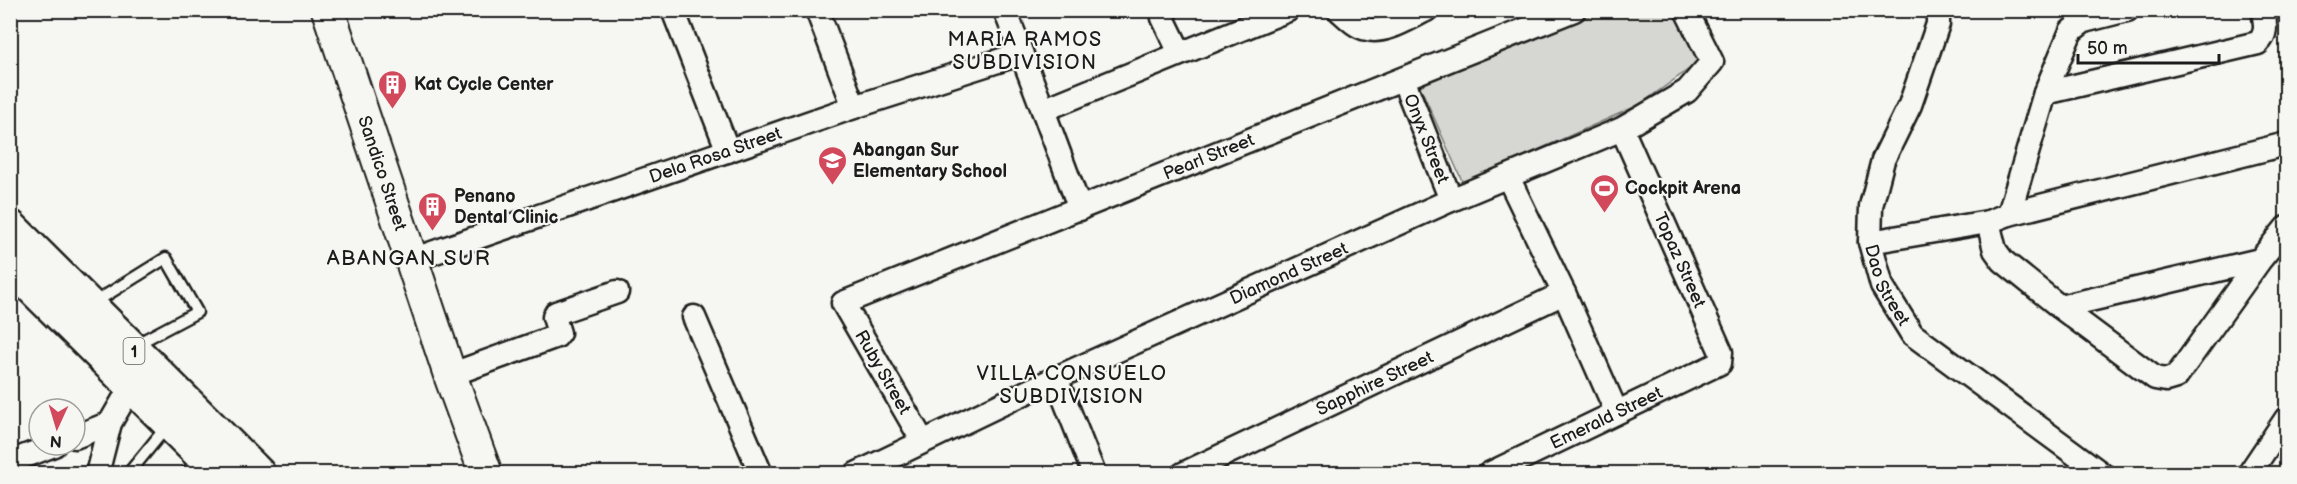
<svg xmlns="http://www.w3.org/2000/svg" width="2297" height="484" font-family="'Balsamiq Sans',sans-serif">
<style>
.green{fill:#d6d6d2;stroke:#797977;stroke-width:1.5}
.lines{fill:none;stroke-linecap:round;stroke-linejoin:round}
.service-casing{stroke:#1c1c1c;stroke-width:15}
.minor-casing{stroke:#1c1c1c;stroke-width:27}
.secondary-casing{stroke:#1c1c1c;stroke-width:36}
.trunk-casing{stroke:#1c1c1c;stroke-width:38}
.service{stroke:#f6f6f2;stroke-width:10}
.minor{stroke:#f6f6f2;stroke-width:22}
.secondary{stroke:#f6f6f2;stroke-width:32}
.trunk{stroke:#f6f6f2;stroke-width:33}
.labels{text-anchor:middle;stroke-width:4.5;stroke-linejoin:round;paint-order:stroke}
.shield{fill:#f6f6f2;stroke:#5d5d5c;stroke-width:1.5}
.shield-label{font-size:16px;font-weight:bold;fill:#1c1c1c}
.poi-label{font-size:18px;font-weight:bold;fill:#1c1c1c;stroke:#f6f6f2;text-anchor:start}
.street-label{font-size:18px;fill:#1c1c1c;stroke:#f6f6f2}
.neighbourhood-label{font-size:20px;letter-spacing:1.5px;fill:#1c1c1c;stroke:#f6f6f2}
.quarter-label{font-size:21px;letter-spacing:1.5px;fill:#1c1c1c;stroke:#f6f6f2}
</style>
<rect width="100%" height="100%" fill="#f6f6f2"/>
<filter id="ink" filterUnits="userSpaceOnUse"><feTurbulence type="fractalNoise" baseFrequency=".0167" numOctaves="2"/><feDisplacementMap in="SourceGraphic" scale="12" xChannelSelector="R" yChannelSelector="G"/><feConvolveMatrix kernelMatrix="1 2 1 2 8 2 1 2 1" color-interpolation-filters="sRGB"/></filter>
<g filter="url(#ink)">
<polygon class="green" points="1602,11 1681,11 1707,56 1639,105 1463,183 1419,84"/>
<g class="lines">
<defs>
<g id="service">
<polyline points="92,304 166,258 197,312 133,346"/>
<polyline points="128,474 168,425"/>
<polyline points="185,474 201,459"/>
</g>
<g id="minor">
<polyline points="673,10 728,151"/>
<polyline points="817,10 854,107"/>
<polyline points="1005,10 1043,110 1288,10"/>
<polyline points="1162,10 1163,18 1180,53"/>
<path d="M1339,10C1347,17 1356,27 1367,29C1385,34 1409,18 1426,10"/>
<path id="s1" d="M1938,10V24L1910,105L1883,160L1871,206L1870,242L1882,286L1912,334L2102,474"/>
<path id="s2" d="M1403,79L1451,200"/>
<path d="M2045,93L2258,43C2268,33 2265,24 2263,10"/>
<polyline points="1043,110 1080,209"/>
<polyline points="1508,177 1564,293 1616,411"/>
<polyline points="2009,214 2045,93 2071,31 2084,21 2127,10"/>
<polyline points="1988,222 1995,250 2003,261 2060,307"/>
<polyline points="1870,242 1988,222 2009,214 2286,144"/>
<path id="s3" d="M412,260L854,107L1020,54"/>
<polyline points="2260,260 2176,377 2166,380 2155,378 2060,307 2260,260 2286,228"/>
<polyline points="694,317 761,474"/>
<polyline points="450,375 557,336 559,333 554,317 556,313 617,292"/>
<polyline points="1056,378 1094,474"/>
<polyline points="75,437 110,423"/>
<path id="s4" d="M922,440L843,303L1574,10"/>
<polyline points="10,462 54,445"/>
<polyline points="97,474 110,423 132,385 142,376"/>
<path id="s5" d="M856,474L1056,378L1451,200L1622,129L1687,91L1712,62L1686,10"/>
<path id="s6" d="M1183,474L1564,293"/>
<path id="s7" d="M1489,474L1720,363L1721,352L1622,129"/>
<polyline points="2249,474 2286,419"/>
</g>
<g id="secondary">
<path id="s8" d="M328,10L450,375L486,474"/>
</g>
<g id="trunk">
<polyline points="10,227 258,474"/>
<polyline points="10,265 221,474"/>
</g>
</defs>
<use href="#service" class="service-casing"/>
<use href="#minor" class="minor-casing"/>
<use href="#secondary" class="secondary-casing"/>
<use href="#trunk" class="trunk-casing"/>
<use href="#service" class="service"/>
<use href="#minor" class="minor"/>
<use href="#secondary" class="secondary"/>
<use href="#trunk" class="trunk"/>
</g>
</g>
<defs>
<symbol id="building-pin" viewBox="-11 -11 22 30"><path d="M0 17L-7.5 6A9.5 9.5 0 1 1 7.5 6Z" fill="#d1495b" stroke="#f6f6f2"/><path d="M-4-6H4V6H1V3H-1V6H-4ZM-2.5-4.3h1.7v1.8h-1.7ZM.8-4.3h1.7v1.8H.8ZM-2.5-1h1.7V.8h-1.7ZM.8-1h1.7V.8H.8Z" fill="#fff"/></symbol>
<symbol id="school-pin" viewBox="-11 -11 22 30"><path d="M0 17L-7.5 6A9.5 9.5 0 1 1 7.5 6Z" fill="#d1495b" stroke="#f6f6f2"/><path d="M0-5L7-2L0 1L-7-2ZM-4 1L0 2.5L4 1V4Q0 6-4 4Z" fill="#fff"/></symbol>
<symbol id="stadium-pin" viewBox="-11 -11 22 30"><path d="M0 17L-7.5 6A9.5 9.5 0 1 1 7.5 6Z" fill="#d1495b" stroke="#f6f6f2"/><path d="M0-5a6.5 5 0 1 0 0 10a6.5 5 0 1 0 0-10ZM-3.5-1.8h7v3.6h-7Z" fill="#fff"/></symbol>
</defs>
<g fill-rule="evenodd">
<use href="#building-pin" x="376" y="68" width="33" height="45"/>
<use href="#school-pin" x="816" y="144" width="33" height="45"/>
<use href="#stadium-pin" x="1588" y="172" width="33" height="45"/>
<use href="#building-pin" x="416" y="190" width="33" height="45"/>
</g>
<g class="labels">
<rect class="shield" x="123.5" y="338" width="21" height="26" rx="4.5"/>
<g class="shield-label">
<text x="134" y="357">1</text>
</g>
<g class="poi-label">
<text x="414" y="90">Kat Cycle Center</text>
<text x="853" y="156">Abangan Sur<tspan x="853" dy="21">Elementary School</tspan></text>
<text x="1625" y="194">Cockpit Arena</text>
<text x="454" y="202">Penano<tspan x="454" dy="21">Dental Clinic</tspan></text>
</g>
<g class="street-label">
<text dy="6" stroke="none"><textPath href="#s2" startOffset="64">Onyx Street</textPath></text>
<text dy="6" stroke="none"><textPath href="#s3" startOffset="321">Dela Rosa Street</textPath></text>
<text dy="6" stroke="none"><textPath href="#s4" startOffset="552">Pearl Street</textPath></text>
<text dy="6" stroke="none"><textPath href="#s8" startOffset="172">Sandico Street</textPath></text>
<text transform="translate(1680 260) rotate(66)" y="6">Topaz Street</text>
<text dy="6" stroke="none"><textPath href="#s5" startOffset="477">Diamond Street</textPath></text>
<text dy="6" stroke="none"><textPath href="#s1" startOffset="291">Dao Street</textPath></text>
<text transform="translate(883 372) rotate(60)" y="6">Ruby Street</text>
<text dy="6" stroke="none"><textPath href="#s6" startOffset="212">Sapphire Street</textPath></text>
<text dy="6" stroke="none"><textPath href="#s7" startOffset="130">Emerald Street</textPath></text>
</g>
<g class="neighbourhood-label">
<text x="1025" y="46">MARIA RAMOS<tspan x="1025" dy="23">SUBDIVISION</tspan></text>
<text x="1072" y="380">VILLA CONSUELO<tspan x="1072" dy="23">SUBDIVISION</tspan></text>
</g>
<g class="quarter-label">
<text x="409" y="265">ABANGAN SUR</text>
</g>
</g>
<rect width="2297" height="484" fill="none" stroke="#f6f6f2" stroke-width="36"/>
<rect x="18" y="18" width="2261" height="448" fill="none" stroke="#1c1c1c" stroke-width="2" filter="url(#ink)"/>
<g transform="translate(57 427) rotate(184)"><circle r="28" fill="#f6f6f2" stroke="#9f9f9c" stroke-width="1.5"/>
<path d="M0-4.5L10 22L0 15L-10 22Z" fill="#d1495b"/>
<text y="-9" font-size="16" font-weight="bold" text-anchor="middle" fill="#1c1c1c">N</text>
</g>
<path d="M2078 54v9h141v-9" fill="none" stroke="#1c1c1c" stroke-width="3"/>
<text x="2087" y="54" font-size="18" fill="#1c1c1c" stroke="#f6f6f2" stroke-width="4.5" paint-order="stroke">50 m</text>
</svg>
